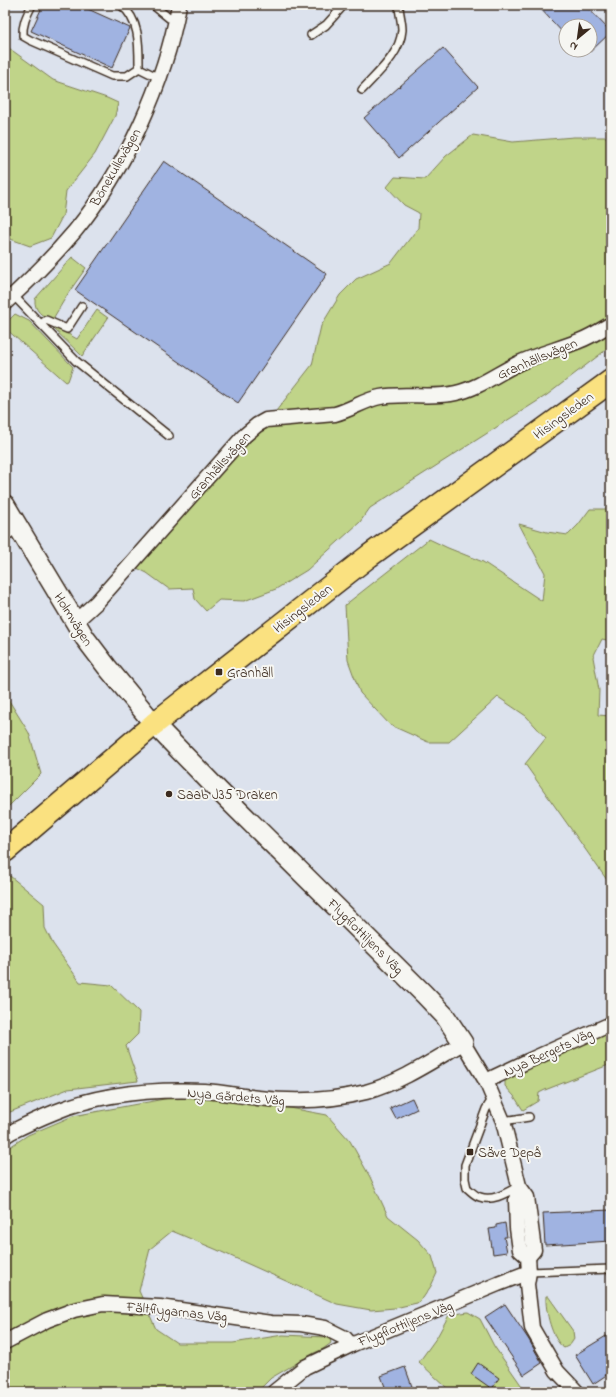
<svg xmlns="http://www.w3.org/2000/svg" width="616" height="1397" font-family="'Indie Flower',sans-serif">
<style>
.green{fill:#c0d489;stroke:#7e7f54}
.building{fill:#a0b3e1;stroke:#3b2a1e}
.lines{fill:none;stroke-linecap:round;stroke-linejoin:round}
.lane-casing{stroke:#3b2a1e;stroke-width:10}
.street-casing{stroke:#3b2a1e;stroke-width:17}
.secondary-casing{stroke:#3b2a1e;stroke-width:22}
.highway-casing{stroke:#3b2a1e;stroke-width:25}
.lane{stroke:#f6f6f2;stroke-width:7}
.street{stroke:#f6f6f2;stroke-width:14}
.secondary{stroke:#f6f6f2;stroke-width:19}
.highway{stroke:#fae180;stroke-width:22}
.poi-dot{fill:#3b2a1e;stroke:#f6f6f2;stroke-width:1.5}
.labels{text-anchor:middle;stroke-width:4;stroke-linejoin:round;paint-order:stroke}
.street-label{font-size:14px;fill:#3b2a1e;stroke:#f6f6f2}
.poi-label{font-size:14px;fill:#3b2a1e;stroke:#f6f6f2;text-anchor:start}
</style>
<rect width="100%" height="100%" fill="#dce2ed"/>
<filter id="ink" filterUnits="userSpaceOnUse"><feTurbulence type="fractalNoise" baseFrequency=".025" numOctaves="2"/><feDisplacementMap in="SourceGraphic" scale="8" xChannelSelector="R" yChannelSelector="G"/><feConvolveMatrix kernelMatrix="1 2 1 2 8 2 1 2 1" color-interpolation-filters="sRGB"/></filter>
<g filter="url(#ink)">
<g class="green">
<polygon points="6,46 53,80 107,98 118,103 115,116 95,154 66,191 63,215 51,238 30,246 5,237 5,47"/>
<polygon points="473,135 513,142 574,137 611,137 611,346 547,395 370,508 360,522 307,570 276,589 244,601 219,600 206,611 195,599 193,588 169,589 147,573 135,567 149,548 262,429 312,365 321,326 340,295 356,279 391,263 418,228 419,213 404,205 387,187 395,177 425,179 446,156"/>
<path d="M72,257L86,268L69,292L54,317V320H52C42,316 34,311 35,299Z"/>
<polygon points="97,310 108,318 82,356 51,326 70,335 77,339"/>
<polygon points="15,314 29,321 73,367 68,381 66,382 5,328 5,324"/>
<polygon points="590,509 611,509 611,641 602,639 593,657 599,690 598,715 611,716 611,888 607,880 525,764 546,738 526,716 498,697 449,742 428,742 390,725 360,693 348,660 345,605 429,539 448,548 483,562 542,601 545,573 519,524 547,532 568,535 578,525"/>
<polygon points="5,697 8,699 29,733 41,774 5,810"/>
<polygon points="10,876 44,904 45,928 53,944 80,982 111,985 139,1012 138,1034 126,1046 138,1081 68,1089 5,1114 5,879"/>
<polygon points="611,1030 611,1064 545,1090 539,1093 538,1101 523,1110 514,1096 505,1086 505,1080 514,1073"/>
<polygon points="175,1097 237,1098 327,1115 350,1141 370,1177 388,1216 418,1240 432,1256 437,1273 431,1286 423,1298 417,1303 395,1308 371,1310 337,1304 215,1249 172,1231 150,1249 139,1291 156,1329 177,1343 233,1343 283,1335 326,1337 330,1339 331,1343 323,1349 314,1353 271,1378 257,1392 5,1392 5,1150 28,1135 73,1116"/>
<path d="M546,1296H548L573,1331L574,1339L570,1345L564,1348C552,1340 545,1310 546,1296Z"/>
<polygon points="468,1312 480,1319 494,1346 526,1392 447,1392 447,1388 419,1362 437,1337 449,1315"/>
</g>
<g class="building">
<polygon points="43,5 79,5 130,28 112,68 31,31"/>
<polygon points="537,5 585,5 611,32 590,52 590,26 566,26 566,36"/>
<polygon points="443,48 478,87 399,158 364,118"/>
<polygon points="164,161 327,274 238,403 75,290"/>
<polygon points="412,1098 417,1109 396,1119 390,1108"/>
<polygon points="611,1210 611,1241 545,1245 543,1213"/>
<polygon points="505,1223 507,1237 504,1237 507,1252 493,1254 489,1229 496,1228 496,1225"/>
<polygon points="505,1304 529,1340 542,1363 524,1375 485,1317"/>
<polygon points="611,1333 611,1372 593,1384 575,1355"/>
<polygon points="478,1363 499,1378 492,1389 471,1374"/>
<polygon points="405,1367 414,1392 387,1392 381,1376"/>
</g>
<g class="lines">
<defs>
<g id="lane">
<path d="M32,5C27,15 22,24 23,36L30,40L112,76H127L139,68"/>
<path d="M121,5C140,20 139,45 139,68L159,78"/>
<polyline points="153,5 169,18 176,20"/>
<polyline points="311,35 326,25 344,5"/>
<path d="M362,90C378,72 400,55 402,30C402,21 399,13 399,5"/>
<polyline points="13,295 76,361 169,436"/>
<polyline points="41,324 46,320 67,329 82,306"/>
<polyline points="5,538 18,527"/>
<path d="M493,1098L486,1109L465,1165V1179L467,1188C471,1191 475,1196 480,1197C493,1202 508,1192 519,1186"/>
<polyline points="503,1121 529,1117"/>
<polyline points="529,1272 611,1269"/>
</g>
<g id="street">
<path d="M5,303C30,280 53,257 75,231C125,170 165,83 179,5"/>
<path d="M75,622L97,602L244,436L257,425L266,420L335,414C351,410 364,400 380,397C405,392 431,399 456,393C479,388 498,373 519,363C538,354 559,349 579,341C590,337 601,330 611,324"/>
<polyline points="486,1081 528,1061 611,1024"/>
<path d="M5,1136L11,1132C25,1125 40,1118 55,1112C101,1093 154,1089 204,1091C222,1092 240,1096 258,1098C294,1102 331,1101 366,1092C401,1082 432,1061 463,1043L486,1081L503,1121L519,1186L527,1197L534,1250L528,1257"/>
<polyline points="519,1186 516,1200 517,1228 520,1250 528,1257 529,1272 527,1284 532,1328 557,1371 577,1392"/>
<polyline points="5,1342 47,1320 74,1310 103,1304 160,1307 271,1323 301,1324 325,1328 345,1338 351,1345"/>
<polyline points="274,1392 305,1367 351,1345 498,1284 529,1272"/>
</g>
<polyline id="secondary" points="5,505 85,638 107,667 154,724 219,791 424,994 445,1016 463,1043"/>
<polyline id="highway" points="5,851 154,724 369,556 611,381"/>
</defs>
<use href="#lane" class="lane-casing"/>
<use href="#street" class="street-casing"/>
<use href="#secondary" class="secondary-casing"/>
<use href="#highway" class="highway-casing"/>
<use href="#lane" class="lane"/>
<use href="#street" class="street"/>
<use href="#secondary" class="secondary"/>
<use href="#highway" class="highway"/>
</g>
</g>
<g class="poi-dot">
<rect x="215" y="668" width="8" height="8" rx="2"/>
<circle cx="169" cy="794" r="4"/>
<rect x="466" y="1148" width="8" height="8" rx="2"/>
</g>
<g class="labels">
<g class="street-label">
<text transform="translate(115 167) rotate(-60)" y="5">Bönekullevägen</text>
<text transform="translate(537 358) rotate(-23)" y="5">Granhällsvägen</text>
<text transform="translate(563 415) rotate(-36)" y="5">Hisingsleden</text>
<text transform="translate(219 465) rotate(-48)" y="5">Granhällsvägen</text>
<text transform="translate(302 608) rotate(-38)" y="5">Hisingsleden</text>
<text transform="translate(74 619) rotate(58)" y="5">Holmvägen</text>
<text transform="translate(366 936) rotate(45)" y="5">Flygflottiljens Väg</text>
<text transform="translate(548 1052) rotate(-25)" y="5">Nya Bergets Väg</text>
<text transform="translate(236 1096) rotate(5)" y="5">Nya Gärdets Väg</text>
<text transform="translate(177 1311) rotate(6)" y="5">Fältflygarnas Väg</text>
<text transform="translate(405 1323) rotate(-22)" y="5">Flygflottiljens Väg</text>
</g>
<g class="poi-label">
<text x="227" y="677">Granhäll</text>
<text x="177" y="799">Saab J35 Draken</text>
<text x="478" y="1157">Säve Depå</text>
</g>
</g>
<rect width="616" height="1397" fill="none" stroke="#f6f6f2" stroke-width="20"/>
<rect x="10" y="10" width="596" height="1377" fill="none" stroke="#3b2a1e" stroke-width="1.5" filter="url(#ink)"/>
<g transform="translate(578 38) rotate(209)"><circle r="19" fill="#f6f6f2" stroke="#aba49d"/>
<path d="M0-3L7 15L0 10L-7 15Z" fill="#3b2a1e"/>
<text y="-6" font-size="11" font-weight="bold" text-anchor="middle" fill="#3b2a1e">N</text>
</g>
</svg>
